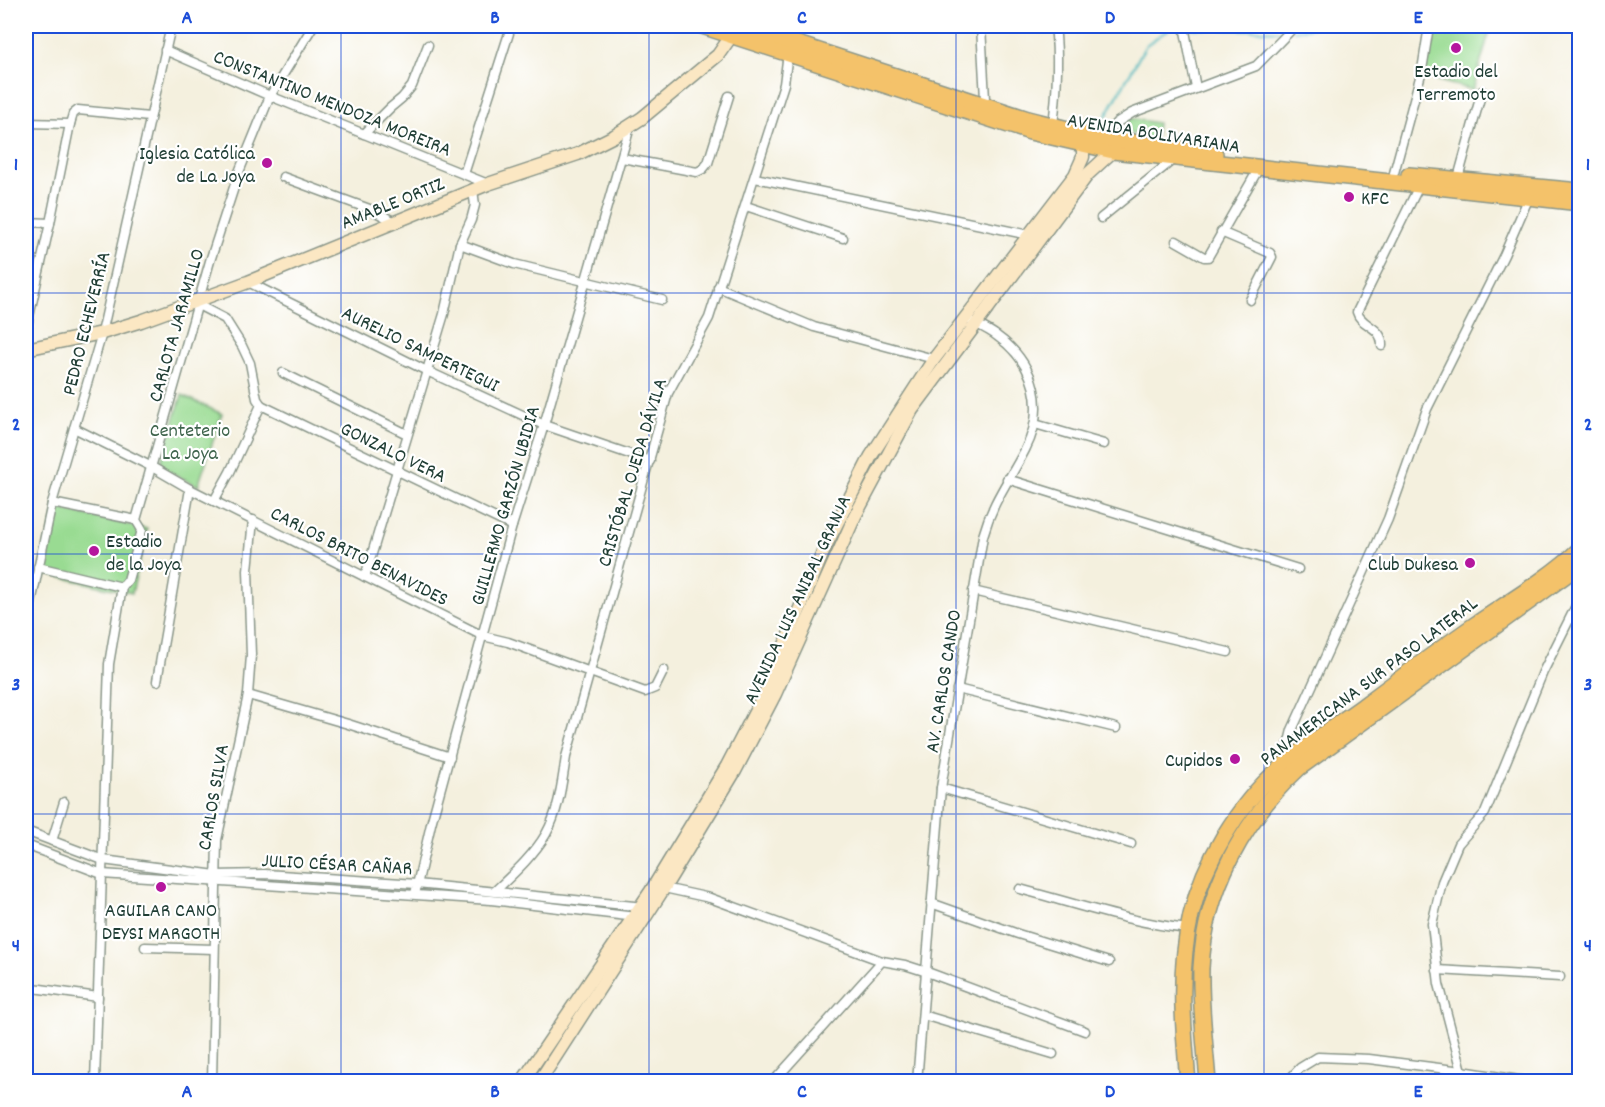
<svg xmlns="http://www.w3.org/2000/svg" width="1605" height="1107" font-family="Dekko,sans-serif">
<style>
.green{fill:#99db92;stroke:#5c8c63;stroke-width:1.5}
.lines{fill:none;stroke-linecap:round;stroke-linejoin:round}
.stream{stroke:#48b8c0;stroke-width:2}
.street-casing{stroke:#8a9689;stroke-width:11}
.secondary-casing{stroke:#8a9689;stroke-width:15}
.highway-casing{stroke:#8a9689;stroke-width:18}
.street{stroke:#fff;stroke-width:8}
.secondary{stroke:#fbe7c3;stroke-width:12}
.highway{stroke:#f4c26a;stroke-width:15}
.grid{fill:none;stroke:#1d4ed8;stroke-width:1.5;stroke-opacity:0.55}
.poi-dot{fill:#b5179e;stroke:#fff;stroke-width:2}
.labels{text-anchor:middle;stroke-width:4.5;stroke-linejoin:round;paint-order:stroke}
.poi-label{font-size:20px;fill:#1f3d34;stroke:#fff;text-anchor:end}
.street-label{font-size:20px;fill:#1f3d34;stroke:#fff}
.park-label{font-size:20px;fill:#3e644c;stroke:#fff}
.neatline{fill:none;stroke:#1d4ed8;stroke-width:2}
.grid-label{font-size:20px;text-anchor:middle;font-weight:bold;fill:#1d4ed8}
</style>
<rect width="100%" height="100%" fill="#fff"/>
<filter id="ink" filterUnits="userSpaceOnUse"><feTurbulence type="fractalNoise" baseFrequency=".0167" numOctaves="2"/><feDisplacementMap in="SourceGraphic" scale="12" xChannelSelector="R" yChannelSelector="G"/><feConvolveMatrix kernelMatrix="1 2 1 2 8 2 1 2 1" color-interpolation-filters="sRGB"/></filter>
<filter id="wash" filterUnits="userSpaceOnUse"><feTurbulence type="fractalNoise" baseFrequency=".008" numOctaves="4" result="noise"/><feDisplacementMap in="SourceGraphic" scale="24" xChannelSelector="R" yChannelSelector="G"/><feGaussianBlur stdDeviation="1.35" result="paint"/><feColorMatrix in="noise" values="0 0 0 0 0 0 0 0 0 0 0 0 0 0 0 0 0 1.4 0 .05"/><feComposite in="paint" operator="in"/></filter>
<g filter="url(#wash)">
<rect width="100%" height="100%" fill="#f4f0de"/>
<g class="green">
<polygon points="1434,26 1491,26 1473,90 1420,76"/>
<polygon points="1129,118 1157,123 1155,139 1126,133"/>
<polygon points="182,395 222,414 198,486 159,467"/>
<polygon points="56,508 147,529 132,593 41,573"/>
</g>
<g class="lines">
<g class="stream">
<polyline points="1186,28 1285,31"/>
<polyline points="1294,31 1323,26"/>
<polyline points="1101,125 1146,45 1172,27 1181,27"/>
</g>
</g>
</g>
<g filter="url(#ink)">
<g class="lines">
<defs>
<g id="street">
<polyline points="981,26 985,99 984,106"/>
<polyline points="1184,26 1196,88"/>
<polyline points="165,50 270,96 488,184"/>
<polyline points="26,123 70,124 73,114 78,110 149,117"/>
<path d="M1053,125C1057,92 1059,59 1055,26"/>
<polyline points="364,134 390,108 402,98 412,86 428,45"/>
<polyline points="1104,138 1116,123 1132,113 1256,66 1295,26"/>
<polyline points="622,158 697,172 703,169 708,163 729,96"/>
<polyline points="1394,173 1422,70 1429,26"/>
<polyline points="464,174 511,27"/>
<polyline points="283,177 372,210 395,222"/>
<polyline points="755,178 1029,235"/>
<polyline points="1458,178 1482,91"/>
<polyline points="746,206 843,238"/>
<polyline points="1101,218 1174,159"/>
<polyline points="26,222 50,223"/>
<polyline points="1221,232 1270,253 1272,257 1250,300"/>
<polyline points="1176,241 1204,257 1208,257 1259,168"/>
<polyline points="460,244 514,264 662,300"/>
<polyline points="248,282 427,371 544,425 650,461"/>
<polyline points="718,287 814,327 934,359"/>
<polyline points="198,305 225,319 242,346 250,363 257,399 261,405"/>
<polyline points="26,330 50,223 70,124"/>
<path d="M1382,346C1383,326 1361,327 1357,312L1419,186"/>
<polyline points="283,373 407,434"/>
<polyline points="261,405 512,526"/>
<polyline points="1035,424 1104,444"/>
<polyline points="74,428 152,467 190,489 483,636 508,642 645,692 655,688 664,670"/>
<polyline points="1007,479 1298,569"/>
<polyline points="214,501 230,472 261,405"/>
<polyline points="52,503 136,520"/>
<polyline points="38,567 122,587"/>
<polyline points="365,577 444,314 460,244 471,220 475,205 473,190"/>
<polyline points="973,591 1228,652"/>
<polyline points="26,627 52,503 102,333 171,26"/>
<polyline points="157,681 190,489"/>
<polyline points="957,689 1116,728"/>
<polyline points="248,695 348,724 450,757"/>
<polyline points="1284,763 1292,730 1388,519 1427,409 1504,255 1529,197"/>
<polyline points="941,788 1131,844"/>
<polyline points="26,831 103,860 216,875 265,874 417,884 644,907"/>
<polyline points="52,841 64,802"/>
<polyline points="26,845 102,874 491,900 636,917"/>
<polyline points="664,888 710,898 882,961 905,965 927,972 1085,1031"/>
<path d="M1020,889C1076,904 1132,923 1189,929"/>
<path d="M495,891C513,874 534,855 546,834C559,811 562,782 566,757L668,393L709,318L784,84L788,53"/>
<polyline points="415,894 431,824 512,526 544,425 630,127"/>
<polyline points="931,903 1018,934 1109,962"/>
<polyline points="145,947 214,949"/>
<polyline points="1437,970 1560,977"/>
<polyline points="26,987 98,997"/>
<polyline points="923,1015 1053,1054"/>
<polyline points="95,1082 109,664 122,587 128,580 142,530 136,520 210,261 239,172 270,96 313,26"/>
<polyline points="212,1082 217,840 248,695 251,655 248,570 253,520"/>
<polyline points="773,1082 882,961"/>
<path d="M917,1082L941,788L983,536C993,500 1009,481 1025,450C1047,408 1035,363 997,336C988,329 976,324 965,318"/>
<polyline points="1287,1082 1300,1068 1318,1057 1369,1059 1462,1071"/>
<polyline points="1533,1082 1462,1071 1439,984 1432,924 1442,882 1458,844 1485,813 1543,672 1580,598"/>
</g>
<g id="secondary">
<polyline points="26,349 102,333 141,321 248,282 488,184 578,154 614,136 642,118 718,55 732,35 734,26"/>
<polyline points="522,1082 651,891 727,766 766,691 826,545 871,456 934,359 1075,175 1083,157 1083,145"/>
<polyline points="539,1082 664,888 735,771 775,694 855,516 912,410 1088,174 1113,151"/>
</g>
<g id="highway">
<polyline points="702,26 1030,132 1113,151 1580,203"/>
<polyline points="742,26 1028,119 1104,138 1215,154"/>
<polyline points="1409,175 1580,191"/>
<path d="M1188,1082C1183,1024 1178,971 1191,915C1204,861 1238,805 1279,769C1305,746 1335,726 1363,706C1399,679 1436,652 1473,626C1508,602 1548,579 1580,549"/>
<path d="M1208,1082C1205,1044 1200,1005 1201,968C1205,890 1243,820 1299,768L1580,565"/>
</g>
</defs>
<use href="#street" class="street-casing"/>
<use href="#secondary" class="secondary-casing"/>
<use href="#highway" class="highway-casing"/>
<use href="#street" class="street"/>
<use href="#secondary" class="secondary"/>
<use href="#highway" class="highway"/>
</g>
</g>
<path class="grid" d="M341,26V1082M649,26V1082M956,26V1082M1264,26V1082M26,293H1580M26,554H1580M26,814H1580"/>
<g class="poi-dot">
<circle cx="1456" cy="48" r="6"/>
<circle cx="267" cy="163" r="6"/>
<circle cx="1349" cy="197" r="6"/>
<circle cx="94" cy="551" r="6"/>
<circle cx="1470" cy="563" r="6"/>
<circle cx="1235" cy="759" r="6"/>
<circle cx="161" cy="887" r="6"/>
</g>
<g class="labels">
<g class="poi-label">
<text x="1456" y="77" text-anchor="middle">Estadio del<tspan x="1456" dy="23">Terremoto</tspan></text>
<text x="255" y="159">Iglesia Católica<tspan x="255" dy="23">de La Joya</tspan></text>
<text x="1361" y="204" text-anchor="start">KFC</text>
<text x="106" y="547" text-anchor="start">Estadio<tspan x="106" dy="23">de la Joya</tspan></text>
<text x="1458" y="570">Club Dukesa</text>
<text x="1223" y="766">Cupidos</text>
<text x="161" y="916" text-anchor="middle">AGUILAR CANO<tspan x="161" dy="23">DEYSI MARGOTH</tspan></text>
</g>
<g class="street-label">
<text transform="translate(333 102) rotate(22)" y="7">CONSTANTINO MENDOZA MOREIRA</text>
<text transform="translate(1154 132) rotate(9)" y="7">AVENIDA BOLIVARIANA</text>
<text transform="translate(392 202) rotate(-22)" y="7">AMABLE ORTIZ</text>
<text transform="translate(85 323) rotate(-76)" y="7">PEDRO ECHEVERRÍA</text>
<text transform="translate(175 325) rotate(-74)" y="7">CARLOTA JARAMILLO</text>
<text transform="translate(421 348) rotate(26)" y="7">AURELIO SAMPERTEGUI</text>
<text transform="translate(394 451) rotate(26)" y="7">GONZALO VERA</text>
<text transform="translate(631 472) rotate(-73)" y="7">CRISTÓBAL OJEDA DÁVILA</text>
<text transform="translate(504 505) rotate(-74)" y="7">GUILLERMO GARZÓN UBIDIA</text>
<text transform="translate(360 555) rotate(27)" y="7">CARLOS BRITO BENAVIDES</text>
<text transform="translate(796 599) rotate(-65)" y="7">AVENIDA LUIS ANIBAL GRANJA</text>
<text transform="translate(1368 680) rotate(-37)" y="7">PANAMERICANA SUR PASO LATERAL</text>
<text transform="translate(942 681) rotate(-81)" y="7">AV. CARLOS CANDO</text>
<text transform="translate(212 797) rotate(-80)" y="7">CARLOS SILVA</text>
<text transform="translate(337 863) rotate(3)" y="7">JULIO CÉSAR CAÑAR</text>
</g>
<g class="park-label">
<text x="190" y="436">Centeterio<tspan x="190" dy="23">La Joya</tspan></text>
</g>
</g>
<rect width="1605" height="1107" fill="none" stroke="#fff" stroke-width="66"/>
<rect x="33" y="33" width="1539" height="1041" class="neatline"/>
<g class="grid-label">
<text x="187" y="23">A</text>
<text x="495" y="23">B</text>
<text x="802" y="23">C</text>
<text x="1110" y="23">D</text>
<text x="1418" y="23">E</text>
<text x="16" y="170">1</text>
<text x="1588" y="170">1</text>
<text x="16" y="430">2</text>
<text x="1588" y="430">2</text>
<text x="16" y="690">3</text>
<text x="1588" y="690">3</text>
<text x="16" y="951">4</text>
<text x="1588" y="951">4</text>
<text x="187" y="1097">A</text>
<text x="495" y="1097">B</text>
<text x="802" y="1097">C</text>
<text x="1110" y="1097">D</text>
<text x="1418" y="1097">E</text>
</g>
</svg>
